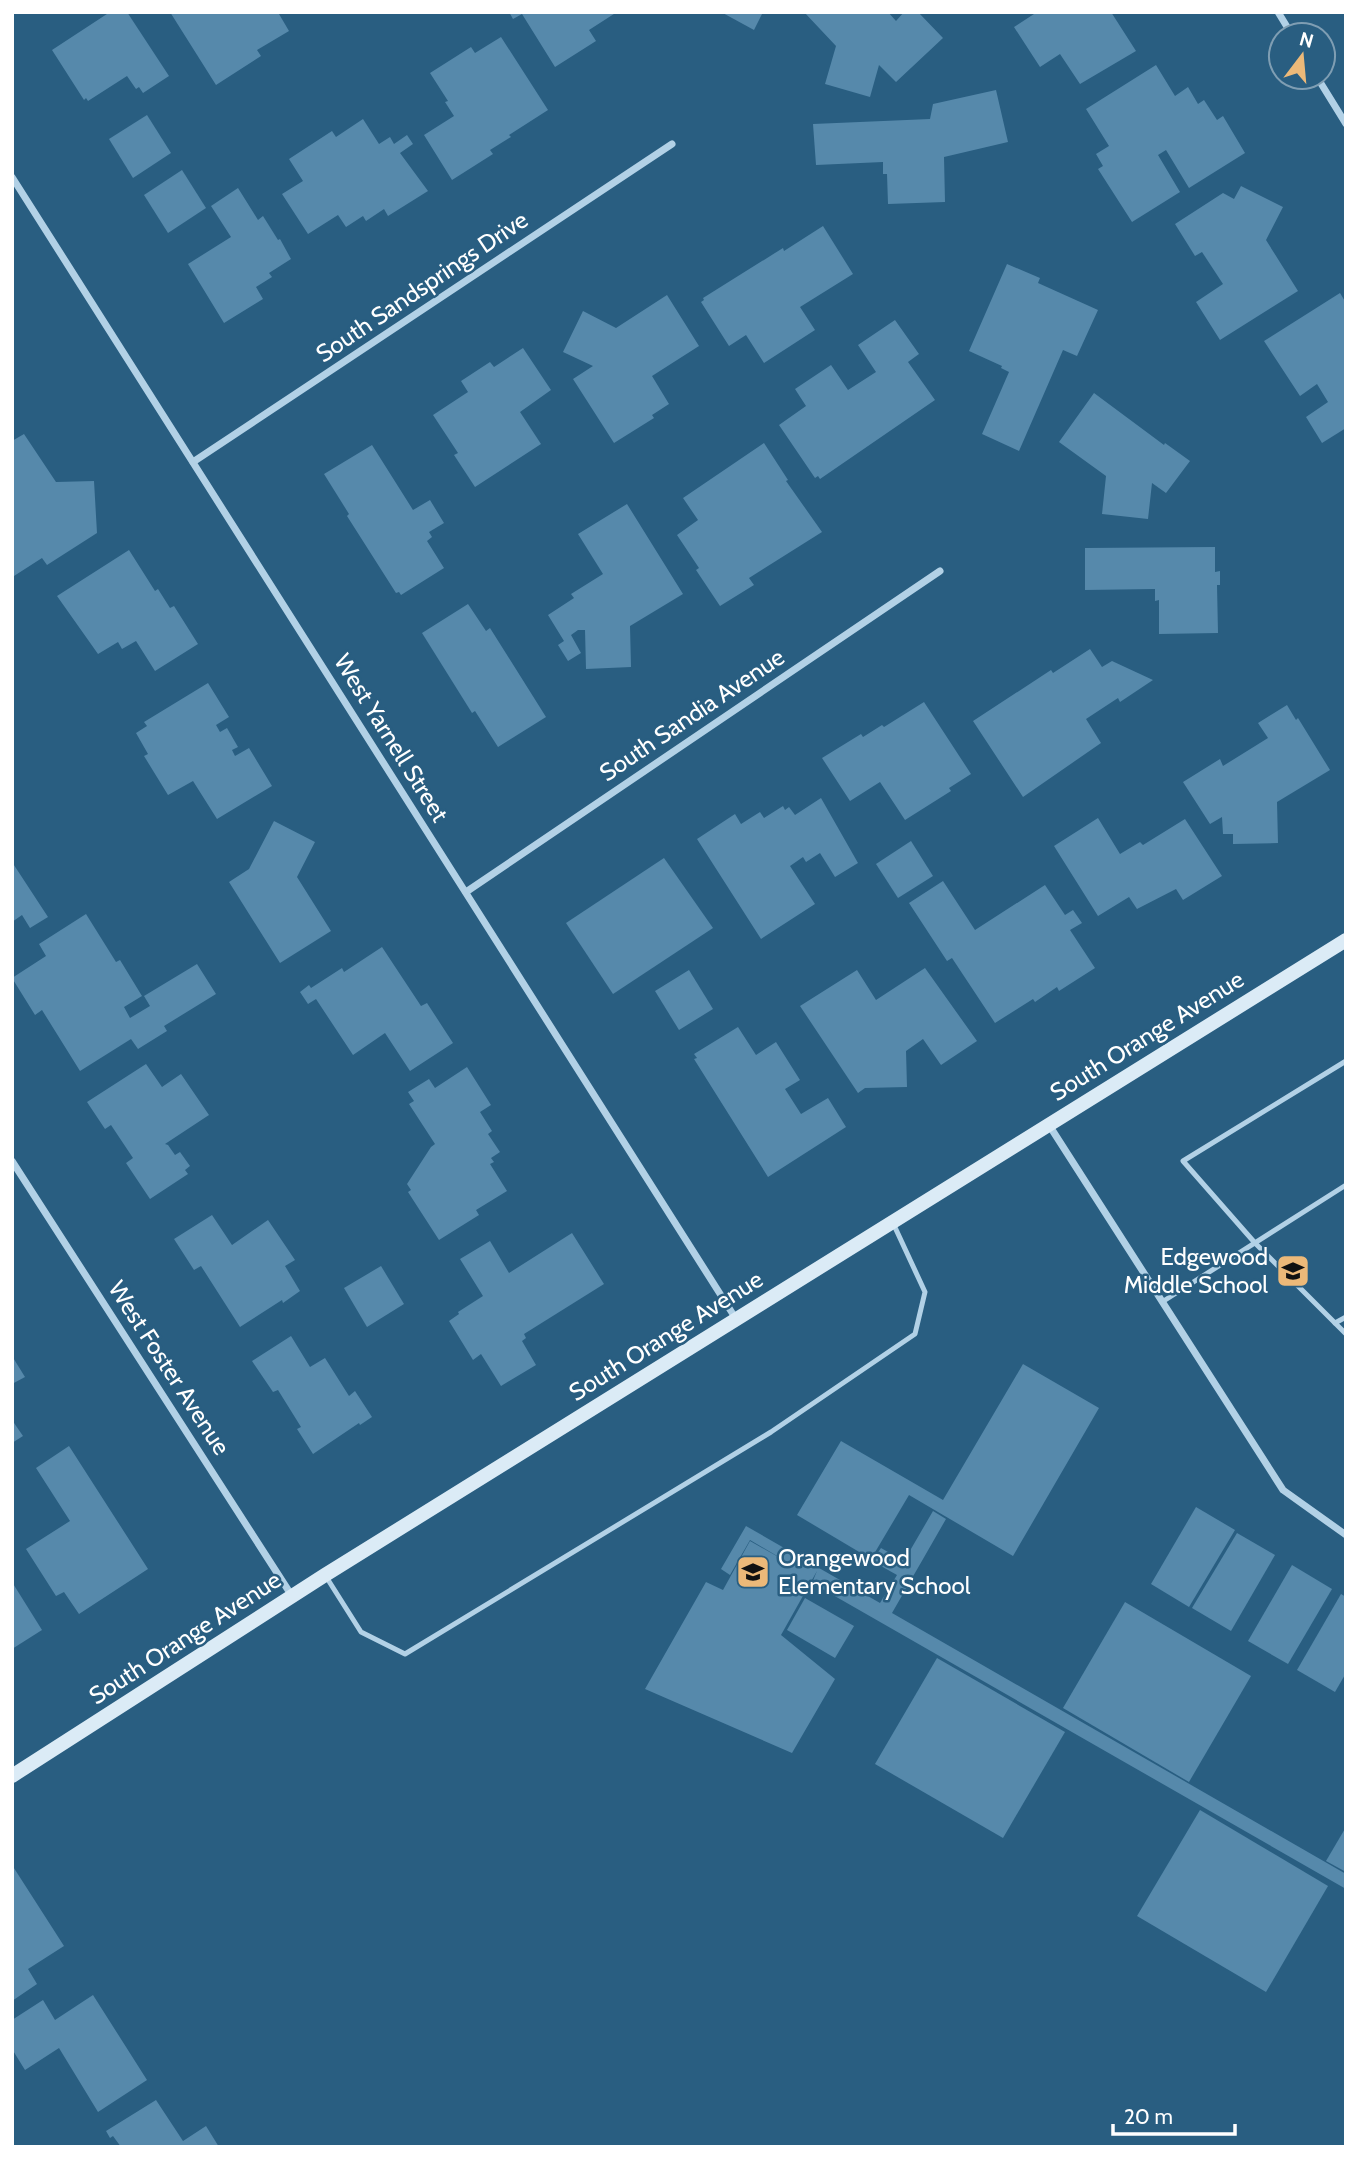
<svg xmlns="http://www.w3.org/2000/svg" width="1358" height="2159" font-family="Cabin,sans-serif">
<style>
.building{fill:#5689ab}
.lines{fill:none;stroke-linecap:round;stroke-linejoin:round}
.lane{stroke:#b2d1e6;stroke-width:5}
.street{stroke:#b2d1e6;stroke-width:7}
.secondary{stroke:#dbebf6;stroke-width:14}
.labels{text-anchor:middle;stroke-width:5;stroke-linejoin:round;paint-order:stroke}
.street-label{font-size:24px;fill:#fff;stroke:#295e81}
.poi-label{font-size:24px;fill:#fff;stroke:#295e81;text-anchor:end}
</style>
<rect width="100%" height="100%" fill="#295e81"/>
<g class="building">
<polygon points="110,12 127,12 169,76 143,93 139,87 136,89 127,76 88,101 86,98 84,100 52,50"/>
<polygon points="170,12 283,12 279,14 289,31 257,50 261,56 216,85"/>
<polygon points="509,12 617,12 589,30 596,41 555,67 522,14 513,19"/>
<polygon points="721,12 763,12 754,30"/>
<polygon points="804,12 888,12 896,21 904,12 918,12 943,38 896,82 879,65 870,97 825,84 836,46"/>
<polygon points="1034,12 1111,12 1136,51 1080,84 1060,54 1040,67 1014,27 1034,14"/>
<polygon points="501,37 548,110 509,135 511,137 490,150 493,154 452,180 424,135 454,116 445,102 448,101 430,73 471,47 475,53"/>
<polygon points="1156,65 1175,96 1188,87 1198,104 1204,100 1217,120 1223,116 1245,153 1189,188 1166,150 1158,155 1180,192 1132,222 1098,169 1103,166 1096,154 1109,146 1086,109"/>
<polygon points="996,90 1008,142 944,157 945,202 888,204 887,174 883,174 883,162 816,165 813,124 930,119 933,104"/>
<polygon points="147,115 171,153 133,178 109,139"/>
<polygon points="363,119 379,144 390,137 394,144 407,135 413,144 400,153 428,191 388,216 384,209 366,221 363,216 346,227 338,215 308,234 282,194 303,181 289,159 332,131 336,137"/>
<polygon points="182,170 206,208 168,233 144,195"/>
<polygon points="1241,186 1283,207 1266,240 1298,291 1220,340 1196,302 1223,284 1202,252 1195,256 1175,224 1223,193 1234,199"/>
<polygon points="238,188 258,220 263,216 278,240 280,239 291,259 269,273 272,277 256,287 263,299 224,323 188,264 231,237 211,206"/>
<polygon points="823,226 853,274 800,307 815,330 764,363 746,335 729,346 701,302 704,300 703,298 783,248 784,251"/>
<polygon points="1007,264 1040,278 1038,283 1098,310 1077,356 1063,350 1019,451 982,434 1009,372 1001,368 1002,366 969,351"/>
<polygon points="1340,293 1346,303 1346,428 1322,443 1306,417 1328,402 1317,384 1300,396 1264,341"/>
<polygon points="667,295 699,346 652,376 669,404 652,415 654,418 614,443 573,379 593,366 563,352 583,311 616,328"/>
<polygon points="895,320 919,354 908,362 935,400 820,479 818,476 815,478 779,425 806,406 795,389 831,365 848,390 876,372 858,345"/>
<polygon points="523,348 551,390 520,412 541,444 475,487 454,455 458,453 433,415 468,392 461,381 490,362 494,367"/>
<polygon points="1094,393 1164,445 1165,443 1190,461 1166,493 1152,483 1148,519 1102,514 1106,476 1059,442"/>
<polygon points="24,434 56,482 94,481 97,533 47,565 42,558 14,576 12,441"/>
<polygon points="764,443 788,480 786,481 822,532 749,578 754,585 720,606 696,570 699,568 677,535 698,520 683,498"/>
<polygon points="372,445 413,510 430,500 444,523 429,532 432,537 427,541 444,568 401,595 399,592 396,593 347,516 349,514 324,474"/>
<polygon points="627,504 683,594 630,626 631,667 586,669 585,630 578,630 571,635 581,653 568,661 558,645 564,641 548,615 574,598 571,594 603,574 578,534"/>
<polygon points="1215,547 1215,572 1220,571 1220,585 1217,585 1218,633 1159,634 1159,600 1155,601 1155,589 1085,590 1085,548"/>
<polygon points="129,550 155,591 158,589 170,608 174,606 198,644 155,671 136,641 122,649 118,642 98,654 57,596"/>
<polygon points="468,604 486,631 490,628 546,717 498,747 475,711 472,713 422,633"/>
<polygon points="1090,649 1102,667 1112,661 1153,680 1120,702 1118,698 1086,719 1101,743 1023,797 973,721 1051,670 1053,673"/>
<polygon points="208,683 229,717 216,725 220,732 227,728 238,747 232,750 235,756 249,748 272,786 217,819 193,781 168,795 144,756 148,754 136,733 147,726 144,722"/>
<polygon points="924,702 971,774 949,788 951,791 905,820 880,782 850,801 822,758 861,734 863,737 882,725 884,727"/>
<polygon points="1287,705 1296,720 1298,718 1330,770 1277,802 1278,843 1233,844 1233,834 1223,834 1222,817 1210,824 1183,782 1220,759 1223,766 1268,738 1258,723"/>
<polygon points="821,798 858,863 835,877 820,853 806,862 803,857 790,866 815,904 761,939 697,839 735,814 741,824 760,812 764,818 783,806 785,810 789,807 795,815"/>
<polygon points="1098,818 1120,854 1140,842 1143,845 1185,819 1222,876 1183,900 1176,889 1137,909 1129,897 1098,916 1054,846"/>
<polygon points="274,821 315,842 297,877 331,931 280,963 229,882 249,869"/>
<polygon points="911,841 933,876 898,898 876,864"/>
<polygon points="664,858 713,928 613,994 566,923"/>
<polygon points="12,862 48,917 30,928 22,915 12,922"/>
<polygon points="943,881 975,930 1045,885 1065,915 1073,910 1082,923 1070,930 1095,968 1059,991 1057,987 1035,1002 1033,999 995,1023 952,958 947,961 909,903"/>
<polygon points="86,914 116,962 120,960 142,996 124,1007 130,1018 150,1006 144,996 197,964 216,994 164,1026 167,1031 138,1049 131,1039 80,1071 42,1010 35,1015 12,978 46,956 39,944"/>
<polygon points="382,947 421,1006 427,1003 453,1043 410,1071 385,1033 353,1055 316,999 308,1004 300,992 309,985 311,988 342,968 344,972"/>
<polygon points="925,968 977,1041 941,1065 923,1039 906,1051 907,1087 865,1088 858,1093 800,1006 857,970 876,1000"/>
<polygon points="689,970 713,1009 679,1030 655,991"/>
<polygon points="738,1027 756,1055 776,1042 800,1080 785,1089 801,1114 828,1098 846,1127 768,1177 694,1059 697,1058 694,1054"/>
<polygon points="146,1064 162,1087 181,1074 209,1115 165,1144 168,1145 175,1155 180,1152 190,1166 185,1170 188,1174 150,1199 126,1163 133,1158 111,1125 105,1129 87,1102"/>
<polygon points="467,1067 491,1105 480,1112 492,1131 488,1134 500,1152 491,1158 494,1162 490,1164 507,1191 476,1210 479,1215 439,1240 408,1192 411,1190 407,1184 431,1147 435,1144 409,1104 414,1101 408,1092 429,1079 435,1088"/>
<polygon points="212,1215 232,1245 268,1220 295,1260 285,1266 300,1291 283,1303 282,1300 240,1327 201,1266 194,1270 174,1239"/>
<polygon points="572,1233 604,1284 524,1334 526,1338 522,1341 536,1365 501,1386 481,1354 473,1360 449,1321 459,1314 458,1312 483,1296 460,1259 490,1241 509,1273"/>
<polygon points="381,1266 404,1304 367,1327 344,1288"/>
<polygon points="291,1336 310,1367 325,1358 349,1396 355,1391 372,1417 360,1425 359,1423 313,1454 297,1429 301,1427 278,1390 273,1392 252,1361"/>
<polygon points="12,1356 25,1377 12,1384"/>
<polygon points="1023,1364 1099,1408 1013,1556 909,1495 871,1559 797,1515 841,1441 943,1500"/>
<polygon points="12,1420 23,1436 12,1443"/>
<polygon points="69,1446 148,1569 79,1614 64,1592 56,1596 26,1549 70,1521 36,1468"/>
<polygon points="1196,1507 1235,1530 1189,1607 1151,1584"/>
<polygon points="933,1511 946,1519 892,1613 1346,1874 1346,1889 812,1583 817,1571 781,1635 835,1679 792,1753 645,1689 706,1582 723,1590 750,1541 789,1563 750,1540 730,1575 721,1569 746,1526 880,1603 897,1575 872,1561 881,1548 904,1561"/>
<polygon points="1237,1533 1275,1555 1231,1631 1192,1608"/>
<polygon points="1292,1565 1332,1589 1288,1664 1248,1641"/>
<polygon points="12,1582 42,1630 12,1649"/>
<polygon points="1341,1594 1346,1597 1346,1673 1335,1692 1297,1670"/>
<polygon points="805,1598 854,1626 835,1658 787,1630"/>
<polygon points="1125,1602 1251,1676 1189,1782 1063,1708"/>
<polygon points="937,1658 1065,1732 1003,1838 875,1764"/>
<polygon points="1200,1810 1328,1886 1266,1992 1137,1916"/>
<polygon points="1346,1827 1346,1872 1326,1861"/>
<polygon points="12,1865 64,1946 28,1969 37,1984 12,2001"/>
<polygon points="93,1995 147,2080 98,2112 59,2048 25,2070 12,2049 12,2020 43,2000 55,2020"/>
<polygon points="156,2100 183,2141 206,2126 219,2147 121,2147 113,2136 110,2138 106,2131"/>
</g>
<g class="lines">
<g class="lane">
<polyline points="1346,1061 1183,1161 1255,1243 1346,1334"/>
<polyline points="1162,1302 1346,1185"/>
<polyline points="1335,1323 1346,1317"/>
<polyline points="325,1575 361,1632 405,1654 771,1432 915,1334 925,1292 893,1223"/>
</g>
<g class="street">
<polyline points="1278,12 1292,35"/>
<polyline points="1317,77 1346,124"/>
<polyline points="12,177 736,1319"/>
<polyline points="193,462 672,144"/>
<polyline points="466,892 940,571"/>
<polyline points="1049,1125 1283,1490 1346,1535"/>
<polyline points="12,1161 292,1596"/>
</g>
<polyline class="secondary" points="12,1776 325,1575 1346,940"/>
</g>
<defs>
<symbol id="school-square" viewBox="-11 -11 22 22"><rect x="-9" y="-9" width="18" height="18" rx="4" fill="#ecb979" stroke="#295e81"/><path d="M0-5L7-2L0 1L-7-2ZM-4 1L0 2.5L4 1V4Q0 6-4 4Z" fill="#111"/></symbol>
</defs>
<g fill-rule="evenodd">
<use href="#school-square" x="1274" y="1252" width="38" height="38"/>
<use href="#school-square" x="734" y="1553" width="38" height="38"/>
</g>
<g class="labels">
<g class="street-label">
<text transform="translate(422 287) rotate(-34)" y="8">South Sandsprings Drive</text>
<text transform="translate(692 715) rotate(-34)" y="8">South Sandia Avenue</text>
<text transform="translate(391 738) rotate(58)" y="8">West Yarnell Street</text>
<text transform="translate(1147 1036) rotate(-32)" y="8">South Orange Avenue</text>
<text transform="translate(666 1336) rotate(-32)" y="8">South Orange Avenue</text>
<text transform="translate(169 1368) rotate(57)" y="8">West Foster Avenue</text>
<text transform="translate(185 1638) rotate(-33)" y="8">South Orange Avenue</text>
</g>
<g class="poi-label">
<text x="1268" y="1265">Edgewood<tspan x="1268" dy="28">Middle School</tspan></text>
<text x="778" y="1566" text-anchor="start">Orangewood<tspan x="778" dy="28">Elementary School</tspan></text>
</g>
</g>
<rect width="1358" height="2159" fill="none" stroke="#ffffff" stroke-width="28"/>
<g transform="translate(1302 56) rotate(16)"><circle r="33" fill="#295e81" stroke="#7f9eb3" stroke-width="2"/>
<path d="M0-5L12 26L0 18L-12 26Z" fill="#ecb979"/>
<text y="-10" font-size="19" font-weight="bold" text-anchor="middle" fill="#ffffff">N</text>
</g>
<path d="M1113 2124v10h122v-10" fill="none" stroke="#ffffff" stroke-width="3.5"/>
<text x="1124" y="2124" font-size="21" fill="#ffffff" stroke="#295e81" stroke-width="5" paint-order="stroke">20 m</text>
</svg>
